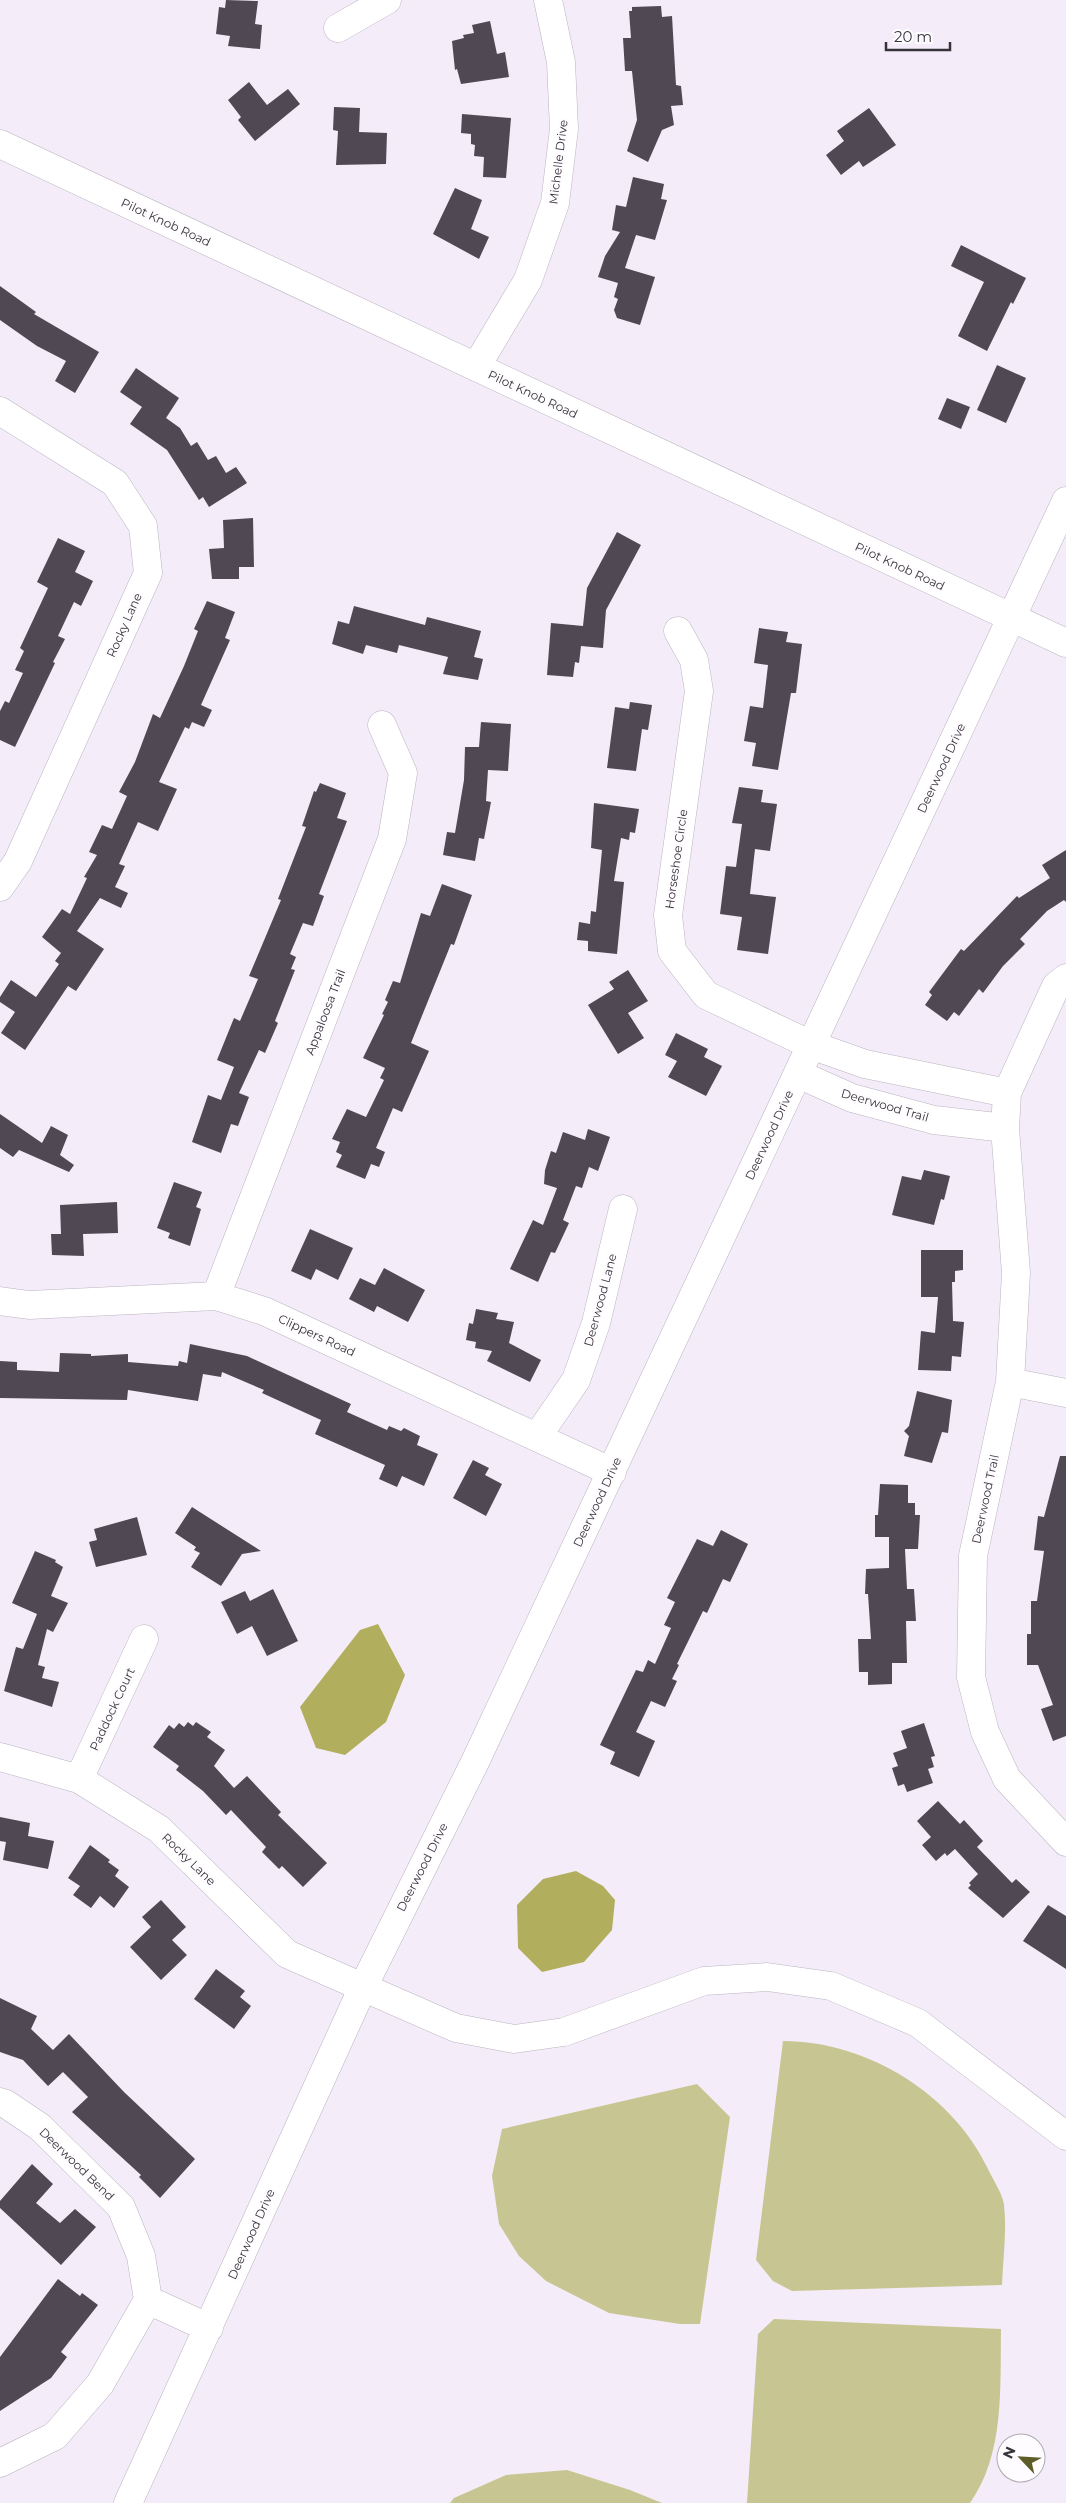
<svg xmlns="http://www.w3.org/2000/svg" width="1066" height="2503" viewBox="0 0 1066 2503" font-family="Montserrat,sans-serif">
	<rect width="100%" height="100%" fill="#f4ecf9"/>
	<path fill="#c7c692" d="M783,2041c85,0 172,54 207,132 5,10 13,22 14,32 3,26 -1,54 -2,80l-210,6 -19,-10 -17,-21z
		M697,2084l33,33 -30,207h-20l-71,-11 -63,-32 -27,-25 -20,-32 -7,-48 10,-47z
		M774,2319l227,10c-1,58 4,125 -31,174h-223l11,-169z
		M567,2470l63,20 32,13h-212l4,-5 52,-23z"/>
	<path fill="#b1af5d" d="M378,1624l27,51 -19,47 -41,33 -29,-7 -16,-41 60,-77z
		M576,1871l27,15 12,14 -3,30 -28,32 -42,10 -24,-24 -1,-43 26,-26z"/>
	<path fill="#504954" d="M226,0l32,1 -3,23 7,1 -2,24 -32,-3 2,-10 -14,-2 3,-27 6,1z
		M661,6l1,11 10,-1 4,69 5,1 2,19 -12,1 3,19 -12,5 -14,32 -21,-11 10,-31 -5,-49h-7l-2,-33h8l-2,-27h3v-4z
		M490,21l7,33 8,-2 4,25 -48,7 -4,-15 -2,1 -3,-29 12,-3 -1,-3 11,-2 -2,-8z
		M249,82l18,23 21,-16 12,15 -45,37 -17,-21 3,-3 -13,-17z
		M334,107l26,1 -1,24 28,1 -1,31 -50,1 2,-34 -5,-1z
		M869,108l27,37 -33,22 -4,-6 -18,14 -15,-20 18,-14 -7,-10z
		M462,114l49,4 -5,60 -23,-1 1,-20 -10,-1 1,-11 -4,-1v-10l-10,-1z
		M633,177l31,7 -3,15 6,1 -12,40 -19,-5 -11,33 30,9 -15,48 -23,-7 -3,-8 4,-11 -4,-2 4,-14 -20,-6 7,-21 15,-24 -8,-2 4,-25 10,2z
		M455,188l27,12 -11,29 18,8 -10,22 -46,-25z
		M961,245l65,33 -13,26 -2,-2 -24,49 -29,-15 26,-54 -33,-16z
		M0,286l36,26 -2,2 65,38 -24,41 -20,-12 11,-20 -29,-15 -37,-26z
		M997,365l29,13 -20,45 -29,-13z
		M136,368l43,30 -13,20 14,10 11,18 6,-4 11,18 8,-4 10,17 10,-6 11,16 -38,24 -6,-10 -4,3 -32,-50 -37,-26 12,-17 -22,-15z
		M947,398l23,9 -9,22 -23,-10z
		M253,518l1,49h-15v12h-27l-3,-30 15,-1 -1,-28z
		M617,532l24,13 -35,65 -3,38 -22,-2 -2,17 -4,-1 -2,15 -26,-2 4,-52 32,3 4,-38z
		M58,538l27,13 -10,21 18,9 -12,25 -7,-4 -16,34 7,3 -12,23 2,1 -40,84 -15,-7v-29l5,-10 4,2 14,-30 -8,-3 9,-19 -4,-3 28,-60 -11,-6z
		M207,601l28,11 -10,26 5,2 -29,65 11,5 -8,17 -12,-5 -3,7 -4,-2 -26,55 18,7 -19,42 -20,-9 -19,42 6,2 -10,21 13,6 -7,15 -21,-10 -23,33 27,18 -28,42 -8,-5 -43,64 -24,-17 14,-21 -15,-10v-5l11,-17 25,17 23,-33 -4,-3 6,-8 -19,-16 20,-28 8,5 17,-36 -3,-1 13,-22 -8,-3 13,-27 10,4 15,-33 -8,-4 16,-30 18,-48 7,4 24,-52 14,-35 -4,-2z
		M354,606l71,19 2,-8 54,14 -7,26 9,2 -5,21 -35,-6 5,-17 -49,-12 -2,8 -31,-8 -3,9 -31,-10 6,-23 11,3z
		M759,628l29,4 -2,10 16,2 -6,49h-5l-13,77 -26,-4 4,-23 -12,-2 6,-35 13,2 5,-43 -14,-2z
		M630,702l22,3 -4,25 -6,-1 -6,42 -29,-3 8,-61 14,2z
		M481,722l30,2 -3,47 -20,-1 -2,31 5,1 -7,37 -5,-1 -4,23 -32,-6 4,-23 8,1 9,-53 1,-33h14z
		M320,783l26,10 -9,25 10,3 -28,73 5,2 -11,30 -10,-3 -13,31 6,3 -5,12 4,1 -20,51 3,2 -13,30 -6,-3 -20,43 10,4 -11,29 -7,-2 -10,29 -29,-11 16,-47 13,5 13,-33 -17,-7 17,-42 6,3 18,-42 -9,-3 32,-76 -3,-1 28,-72 -4,-1 12,-35 2,1z
		M739,787l24,3 -2,12 16,2 -7,47 -15,-2 -5,45 26,3 -8,57 -31,-4 5,-33 -22,-3 6,-48 10,1 6,-43 -10,-1z
		M594,803l45,6 -4,24 -5,-1 -1,8 -8,-2 -7,43 10,1 -7,72 -29,-3v-10l-11,-1 2,-18 11,2 1,-13 5,1 6,-62 -11,-2z
		M1066,850v52l-2,-2 -17,11 -27,28 5,5 -22,22 -20,27 -4,-4 -20,27 -5,-4 -7,9 -22,-16 7,-10 -3,-3 32,-43 3,2 53,-55 2,2 31,-20 -8,-13z
		M442,884l30,11 -18,50 -3,-1 -40,99 18,8 -27,61 -9,-4 -17,40 9,4 -6,15 -8,-3 -6,15 -29,-12 6,-12 -6,-3 4,-10 -8,-3 15,-30 19,8 18,-37 -4,-2 5,-10 -22,-10 21,-43 -2,-1 6,-12 -3,-2 8,-19 7,2 21,-70 9,3z
		M628,970l20,31 -20,12 16,25 -26,16 -30,-49 26,-16 -5,-7z
		M676,1033l32,16 -4,8 18,9 -16,30 -38,-19 9,-16 -12,-6z
		M0,1114l42,29 9,-17 17,9 -8,20 14,10 -5,7 -50,-22 -6,7 -13,-9z
		M588,1129l22,8 -12,34 -9,-4 -7,21 -6,-2 -13,34 6,3 -14,30 -4,-1 -13,30 -28,-13 23,-49 10,5 14,-37 -13,-4 1,-14 6,-19 5,2 7,-21 22,8z
		M924,1170l26,6 -6,24 -3,-1 -7,26 -42,-10 10,-39 19,4z
		M174,1182l28,10 -6,15 5,2 -11,37 -22,-8 2,-5 -13,-5z
		M117,1202l1,31 -35,1 1,22 -32,-1 -1,-21h10l-1,-29z
		M310,1229l43,19 -15,32 -22,-11 -5,11 -20,-9z
		M921,1250h42v20l-8,1v11h-3l1,39 11,1 -3,35 -9,-1 -1,15 -33,-1 3,-39 14,2 3,-36h-17z
		M384,1268l41,22 -17,32 -31,-16 -3,6 -25,-13 11,-21 15,7z
		M476,1309l22,4 -2,6 18,3 -5,21 32,17 -11,22 -43,-21 5,-10 -17,-3 1,-6 -10,-2 3,-17 4,1z
		M190,1344l57,12 104,48 -4,8 40,18 2,-4 12,5 3,-3 16,8 -3,9 21,9 -14,32 -22,-10 -5,11 -18,-8 6,-14 -70,-31 6,-14 -59,-27 2,-3 -42,-18 -1,5 -18,-3 -5,27 -70,-11 -1,10 -127,-2v-37l17,1v8l42,2 1,-19 31,1v2l37,-2v8l50,4 1,-5 8,2z
		M917,1391l35,9 -4,33 -6,-1 -10,31 -28,-7 5,-20 -5,-5 5,-5z
		M1060,1456h6v280l-13,5 -12,-32 12,-4 -15,-40h-11v-31h4v-33h6l7,-50 -10,-1 4,-34 6,1z
		M473,1460l16,8 -4,7 17,9 -16,32 -33,-18z
		M880,1484l28,1v18h7v12h5l-2,34h-13l2,40h7l2,32h-10l1,42h-15v21l-24,1v-13h-9l-1,-33h13l-3,-45h-3l1,-25 23,-1v-31h-14v-22h3z
		M192,1507l69,44 -19,3 -21,32 -30,-19 9,-14 -6,-3 2,-3 -21,-14z
		M137,1517l10,38 -51,12 -7,-25 8,-2 -3,-11z
		M721,1530l27,14 -18,38 -7,-3 -16,34 -4,-2 -26,53 2,1 -7,14 5,2 -12,26 -14,-6 -15,31 19,9 -16,36 -29,-13 5,-12 -15,-7 36,-75 7,2 5,-12 7,4 16,-36 -7,-3 11,-23 -8,-4 30,-59 16,7z
		M35,1551l21,9 -1,2 8,5 -12,29 17,7 -15,29 -6,-3 -9,36 7,2 -3,11 17,4 -7,25 -48,-16 12,-44 7,2 14,-35 -25,-11z
		M273,1589l25,52 -31,15 -15,-30 -15,8 -16,-32 24,-11 5,10z
		M188,1722l5,4 3,-4 15,10 -4,5 18,13 -11,16 20,22 13,-12 34,36 -3,3 49,48 -24,24 -21,-21 -3,3 -17,-17 4,-5 -35,-37 -5,5 -23,-24 -27,-21 3,-4 -26,-19 16,-22 5,4 5,-6 5,4z
		M924,1723l11,33 -4,1 3,10 -6,2 5,14 -26,9 -3,-8 -6,2 -6,-18 6,-2 -5,-13 14,-5 -6,-17z
		M938,1801l22,23 4,-4 19,21 -6,6 35,36 4,-4 14,13 -27,26 -35,-30 3,-3 -2,-2 9,-9 -23,-25 -8,7 -2,-3 -9,8 -14,-16 9,-8 -14,-16z
		M0,1817l30,6 -2,13 26,5 -6,28 -45,-9 3,-18 -6,-1z
		M90,1845l20,15 -2,2 11,8 -4,6 14,11 -15,21 -14,-12 -9,12 -18,-13 7,-9 -12,-8z
		M161,1900l25,27 -14,13 15,15 -26,25 -31,-33 21,-20 -9,-10z
		M1048,1905l18,11v53l-43,-28z
		M216,1969l29,22 -5,6 11,9 -17,23 -40,-30z
		M0,1998l37,18 -6,13 22,21 16,-16 55,58 71,67 -35,39 -21,-21 2,-2 -69,-63 16,-15 -25,-25 -15,14 -25,-26 -23,-8z
		M32,2164l21,20 -17,19 24,20 15,-14 21,18 -35,38 -61,-57v-7z
		M58,2279l22,17 2,-3 16,12 -37,47 6,5 -16,21 -51,33v-54z"/>
	<g fill="none" stroke-linecap="round" stroke-linejoin="round">
		<g stroke="#bbb4c0" stroke-width="29">
			<path id="minor" d="M338,28l49,-28
				M476,367l52,-87 27,-77 9,-74 -3,-67 -13,-62
				M0,411l115,72 28,43 5,47 -130,288 -18,26
				M678,631l16,29 5,31 -31,224 4,36 34,44 105,50 54,19 142,29
				M1066,978l-10,8 -49,107 -2,35 11,145 -6,109 -37,174 -2,121 14,55 22,47 59,63
				M798,1074l54,24 82,22 71,8
				M216,1296l176,-457 11,-66 -21,-48
				M0,1301l29,4 187,-9 48,15 348,161
				M1010,1382l56,11
				M537,1437l39,-57 20,-57 27,-114
				M0,1757l79,22 80,50 128,125 169,74 58,11 50,-7 140,-51 63,-4 64,9 87,37 148,113
				M79,1779l65,-140
				M0,2102l6,2 34,23 81,80 20,49 7,44 -48,84 -45,52 -55,27
				M148,2300l61,28
				M128,2503l235,-516 112,-225 591,-1261"/>
		</g>
		<g stroke="#bbb4c0" stroke-width="29">
			<path id="major" d="M0,144l1066,499"/>
		</g>
		<use href="#minor" stroke="#fff" stroke-width="28"/>
		<use href="#major" stroke="#fff" stroke-width="28"/>
	</g>
	<g text-anchor="middle" dominant-baseline="central" stroke-width="5" stroke-linejoin="round" paint-order="stroke">
		<g font-size="12" fill="#373439" stroke="#fefcff">
			<text transform="translate(558 162) rotate(-83)">Michelle Drive</text>
			<text transform="translate(166 222) rotate(25)">Pilot Knob Road</text>
			<text transform="translate(533 394) rotate(25)">Pilot Knob Road</text>
			<text transform="translate(900 566) rotate(25)">Pilot Knob Road</text>
			<text transform="translate(124 625) rotate(-66)">Rocky Lane</text>
			<text transform="translate(941 768) rotate(-65)">Deerwood Drive</text>
			<text transform="translate(676 859) rotate(-82)">Horseshoe Circle</text>
			<text transform="translate(325 1012) rotate(-69)">Appaloosa Trail</text>
			<text transform="translate(885 1105) rotate(16)">Deerwood Trail</text>
			<text transform="translate(769 1135) rotate(-65)">Deerwood Drive</text>
			<text transform="translate(600 1300) rotate(-75)">Deerwood Lane</text>
			<text transform="translate(317 1335) rotate(25)">Clippers Road</text>
			<text transform="translate(985 1499) rotate(-78)">Deerwood Trail</text>
			<text transform="translate(597 1502) rotate(-65)">Deerwood Drive</text>
			<text transform="translate(112 1709) rotate(-65)">Paddock Court</text>
			<text transform="translate(189 1859) rotate(44)">Rocky Lane</text>
			<text transform="translate(422 1867) rotate(-63)">Deerwood Drive</text>
			<text transform="translate(77 2164) rotate(44)">Deerwood Bend</text>
			<text transform="translate(251 2234) rotate(-66)">Deerwood Drive</text>
		</g>
	</g>
	<g transform="translate(1021 2458) rotate(295)"><circle r="24" fill="#fefcff" stroke="#aeacb0"/>
	<path d="M0-4L9 19L0 12L-9 19Z" fill="#5e5d29"/>
	<text y="-8" font-size="14" font-weight="bold" text-anchor="middle" fill="#373439">N</text>
	</g>
	<path d="M886 42v8h64v-8" fill="none" stroke="#373439" stroke-width="2.5"/>
	<text x="894" y="42" font-size="15" fill="#373439" stroke="#fefcff" stroke-width="4" paint-order="stroke">20 m</text>
</svg>
